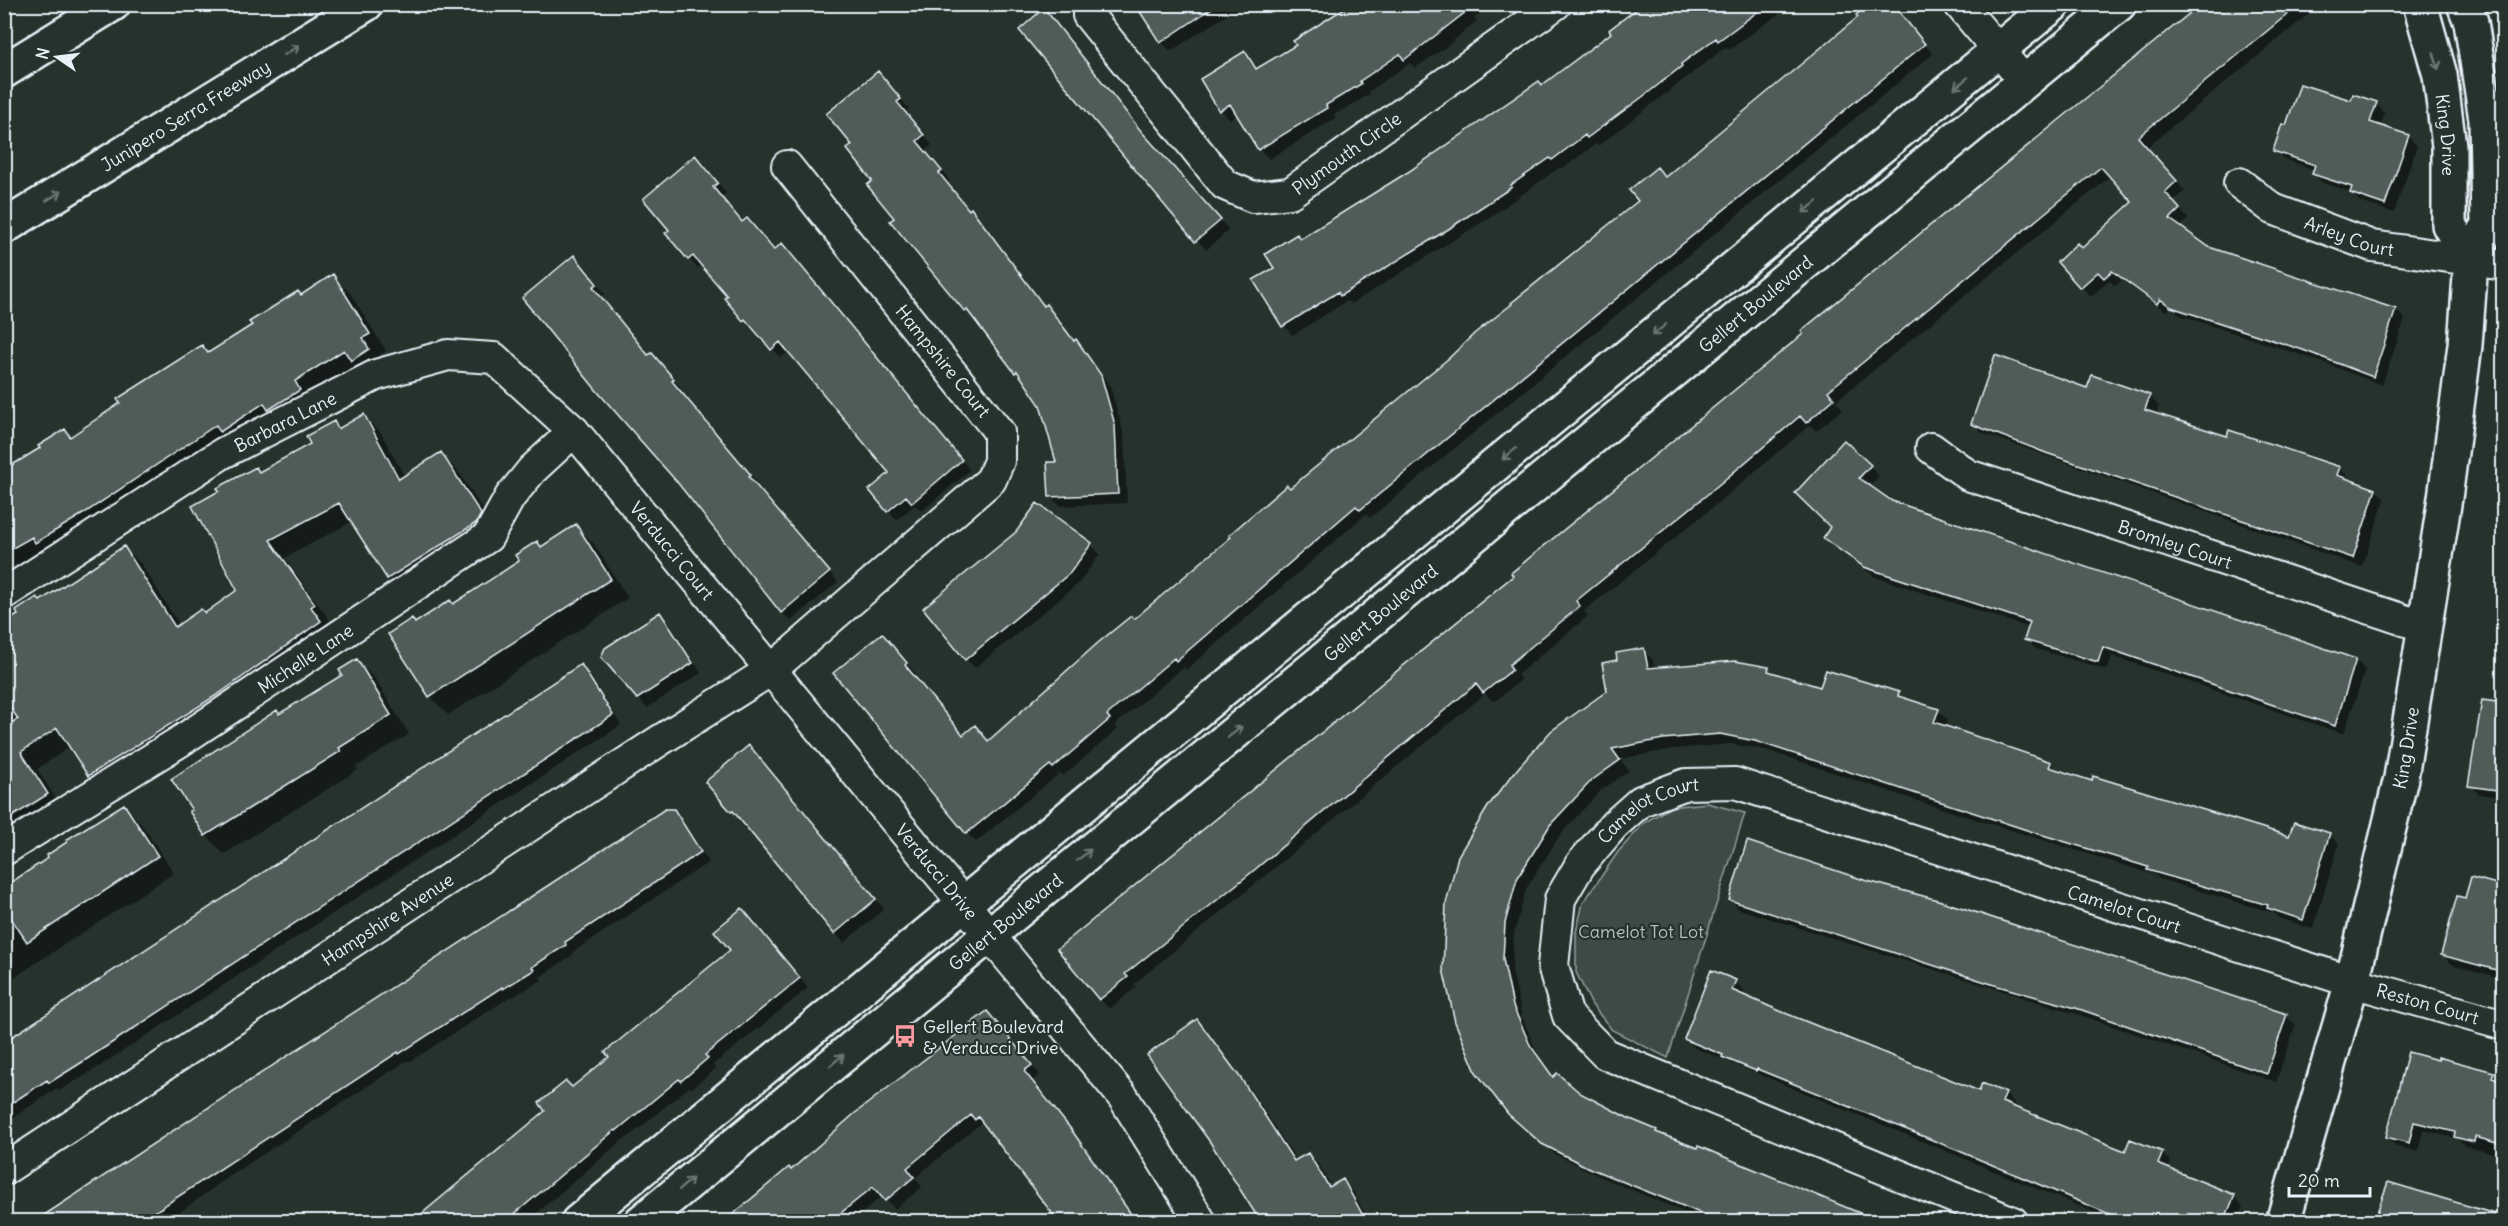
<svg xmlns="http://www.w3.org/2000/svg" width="2508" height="1226" viewBox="0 0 2508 1226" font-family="Delius,sans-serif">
	<rect width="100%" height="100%" fill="#26332d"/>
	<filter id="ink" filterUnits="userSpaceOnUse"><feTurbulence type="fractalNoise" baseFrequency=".0167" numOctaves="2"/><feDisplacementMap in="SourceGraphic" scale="12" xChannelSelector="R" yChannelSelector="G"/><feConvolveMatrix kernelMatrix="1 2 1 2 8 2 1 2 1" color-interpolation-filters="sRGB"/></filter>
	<g filter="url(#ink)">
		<path fill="#3e4b47" stroke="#939ea0" stroke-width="1.5" d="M1707,803l38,10 -77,245 -56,-28 -20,-25 -16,-33v-40l7,-29 35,-51 27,-30 26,-15z"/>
		<path fill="#0007" d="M1137,4h114l-7,5 -3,-3 -70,45 -10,-9z
			M1360,4h132l-18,14 3,3 -35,29 -27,18 -5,-5 -42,29 2,2 -36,21 2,3 -67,41 -10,-10 -21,-34 -8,4 -9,-9 24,-57 14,17z
			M1646,4h147l-64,46 -3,-3 -128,99 -2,-2 -34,25 -2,-2 -68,49 -141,88 -4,-3 -54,34 -9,-9 -8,-58 21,-33 4,5 241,-154 71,-53z
			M1893,4l40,50 -563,464 -4,-4 -180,156 -2,-3 -69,58 3,4 -55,47 -3,-3 -84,69 -9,-9 -76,-189 24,29 -2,2 51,61 25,6 651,-541 17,-32 9,9z
			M2203,4h118l-175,144 39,43 -12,11 15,17 -9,9 29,21 188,61 9,9 -23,66 -69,-26 -131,-43 -12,-9 -3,5 -45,-32 -7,6 -6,-6 -18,17 -32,-35 23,-12 52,-47 -23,-27 -275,225 7,8 -27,22 -6,-6 -97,82 -129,104 4,5 -71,59 4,5 -27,22 -9,-8 -351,290 2,3 -26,22 -10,-10 -41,-50 456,-373z
			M1044,10l106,132 79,88 -23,20 -185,-220z
			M887,82l22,27 -3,3 26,33 -6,5 24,31 -3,2 23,28 10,8 65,87 40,44 25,36 14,49 3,68 -67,3 -10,-10 8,-33 -17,-59 -145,-186 -42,-72z
			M2352,102l24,2 9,9 -5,14 28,9 9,10 -23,67 -34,-11 -9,-10 -28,-9 -9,-9 1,-4 -31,-11 -9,-9 12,-23z
			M704,166l22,27 -5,4 22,27 32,27 7,-6 9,9 179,216 -48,41 -7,-6 -18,15 -9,-9 4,-38 -103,-122 -8,7 -27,-30 -1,1 -9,-9 -15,-24 -27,-32 -4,4 -9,-9z
			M574,257l31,37 -4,3 48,59 12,8 21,25 -2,2 79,94 -2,2 81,95 -47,39 -9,-9z
			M333,276l17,17 36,58 -7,5 7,10 -382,215v-110l38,-22 22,-19 7,7z
			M2088,390l61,6 10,10 -3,9 72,23 111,30 10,9 -1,3 28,10 9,9 -23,68 -380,-134 -9,-10z
			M364,416l17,17 24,44 36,-23 17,17 39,61 -92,63 -16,-16 -36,-58 -68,37 46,64 -4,3 10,13 -230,154 -17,-17 -19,-29 -34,23 27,42 -60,39v-225l120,-78 17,17 39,62 25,-11 34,-25 -18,-98 35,-23 4,4 52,-28 22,-22 6,6z
			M1870,466l9,10 -10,11 22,16 465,157 9,10 -21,64 -232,-78 -5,14 -71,-21 -10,-10 4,-11 -155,-51 -50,-40 7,-10 -35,-34z
			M575,526l19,18 34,54 -180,117 -18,-19 -14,-72 37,-19 68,-44 16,-18 5,5z
			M1091,545l9,9 -21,29 -104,85 -9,-9z
			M660,614l9,9 32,50 -54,35 -9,-10z
			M1643,650l10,10 2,9h113l5,5 48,15 6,-17 72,22 6,6 33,10 10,10 -3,8 105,35 9,9 231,66 39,-4 10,10 -26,85 -35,-11 -4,-5 -115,-34 -4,-4 -228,-71 -161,-54 -35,-6 -57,5 -54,10 9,12 -29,20 -40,44 -34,54 -12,45 -2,36 10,47 17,40 16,21 24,17 77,36 4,4 118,44 102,43h-172l-107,-45 -48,-24 -33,-28 -75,-156 164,-277 10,-31z
			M357,661l18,18 34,55 -53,33 2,3 -134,84 -18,-19 74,-119 64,-40z
			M581,666l9,9 31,50 -527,345 -35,21 -2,-3 -53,36v-80z
			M2504,705v93l-25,-4 -9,-9z
			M749,747l135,162 -40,34 -112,-132z
			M123,805l17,17 34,51 -170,111v-95z
			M673,811l10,10 26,41 -136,90 1,2 -34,23 2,3 -29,17 -1,-1 -103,66 -1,-2 -174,113 -68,49h-127l502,-328z
			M1863,881l423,135 10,9 -20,57 -187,-64 -350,-109 -9,-10z
			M2504,888v91l-51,-14 -11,-11 24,-55z
			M751,919l57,69 -95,77 3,3 -25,21 -2,-2 -63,52 -1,-1 -99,84h-112l197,-165 121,-107z
			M1712,972l23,10 10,9 -3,5 238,97 25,1 9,9 -2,5 114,45h36l9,9 -3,8 66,27 9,9 -6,16h-119l-423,-174 -10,-9z
			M987,1013l53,62 -8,6 47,59 56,82h-75l-37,-51 -36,-45 -1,2 -5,-5 -66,55 7,9 -27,22 -13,-13 -30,26h-125l62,-53 2,3z
			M1197,1021l10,11 45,60 45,69 11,-6 11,10 13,22 10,-6 11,10 16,31h-107l-50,-81z
			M2439,1062l54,11 11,10v74l-39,-11 -7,-7 -35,-9 -5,22 -22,-6 -9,-9z
			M2389,1184l89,33 -2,5h-99z"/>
		<path fill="#505c59" stroke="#e8f1f8" stroke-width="1.5" d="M1135,4h83l-58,39z
			M1351,4h125l-72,56 -4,-6 -40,27 1,3 -35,21 1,3 -69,42 -28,-46 -11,7 -19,-32 45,-28 11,18 40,-24 -3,-4z
			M1643,4h125l-50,37 -2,-3 -35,26 1,2 -33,26 -62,46 -2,-3 -33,25 -2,-2 -39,27 1,2 -65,43 -107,66 -2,-4 -56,35 -29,-47 21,-12 -9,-14 32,-20 3,5 108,-67 131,-91 3,4 69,-52 -2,-3z
			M1869,4h24l32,40 -565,466 -4,-4 -180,155 -2,-3 -67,57 3,4 -57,49 -3,-3 -84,69 -133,-161 49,-40 25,30 -2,2 58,70 12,-10 13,16 111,-99 32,-26 3,3 97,-82 -2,-2 58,-50 3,3 159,-130 26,-25 37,-29 -1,-1 127,-102 -9,-11 28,-23 8,10 193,-160 -2,-2z
			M2201,4h99l-162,133 39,44 -12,11 15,17 -10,10 39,28 187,62 -23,68 -70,-27 -132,-43 -11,-8 -3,5 -45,-33 -8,7 -6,-6 -18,16 -23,-26 20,-19 5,5 50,-46 -31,-35 -273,224 6,8 -28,24 -6,-7 -97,82 -127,103 4,5 -71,59 3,5 -29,23 -7,-9 -224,188 -127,102 3,3 -29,23 -42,-51 456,-373 -2,-3 292,-239 -2,-3z
			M1044,8l97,123 80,89 -26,22 -176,-212z
			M878,71l23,28 -4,3 27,33 -7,6 25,30 -3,2 30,37 2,-2 73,98 2,-2 28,37 2,-2 25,36 14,50 3,69 -69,3 -2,-35h9l-16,-57 -23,-34 -2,2 -48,-63 -2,2 -75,-91 4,-3 -27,-33 5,-4 -25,-32 5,-4 -26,-31z
			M2300,84l51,16 2,-6 24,8 -7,20 39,13 -24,70 -35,-12 2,-6 -40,-13 3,-9 -42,-14 9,-27 4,1z
			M695,155l23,28 -5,4 29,35 5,-4 27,32 8,-7 180,217 -50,43 -6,-7 -19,16 -18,-22 20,-17 -109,-131 -9,8 -26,-31 -2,2 -19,-23 3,-2 -34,-40 -5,4 -23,-27 4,-3 -26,-31z
			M574,255l23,29 -4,3 55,68 4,-2 22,26 -2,2 79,94 -2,2 81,95 -49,41 -104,-131 -80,-91 -75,-93z
			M333,274l37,60 -7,4 6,11 -18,12 -7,-11 -49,31 5,9 -32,20 -4,-7 -44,29 -4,-7 -133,89 -48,29 -3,-6 -28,16v-83l36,-22 -2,-2 27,-17 5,8 50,-34 -3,-4 85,-54 6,8 44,-28 -3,-3 49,-31 3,4z
			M1995,355l92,33 5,-13 58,20 -5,15 82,26 2,-6 111,37 -3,8 39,14 -23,69 -307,-105 -75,-29z
			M364,414l35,65 42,-27 40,62 -5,9 -89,56 -48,-76 -69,37 45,64 -4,3 10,14 -101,72 -132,83 -31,-48 -36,24 27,42 -44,28v-96l1,1 13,-8 -14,-21v-75l14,-8 -2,-4 21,-14 3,4 84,-55 51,81 26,-18 4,4 32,-23 -45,-84 27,-15 -2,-3 39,-21 3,5 51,-28 -4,-8 28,-15 4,8z
			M1844,440l27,25 -12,13 33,23 464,158 -21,67 -232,-79 -5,15 -74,-22 6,-18 -166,-55 -41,-29 7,-11 -35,-34z
			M1037,503l55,40 -22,30 -105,87 -42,-52 93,-76z
			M576,524l35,55 -182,118 -41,-63 24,-16 3,5 35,-23 3,4 66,-43 -4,-6 22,-14 4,6z
			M660,612l33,51 -56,36 -36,-42 4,-9z
			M1644,648l4,20 87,-7 34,6 -1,4 52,16 6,-17 73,22 -1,4 41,13 -5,13 117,40 -2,5 43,14 1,-5 196,60 5,-14 36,11 -27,87 -36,-12 1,-3 -121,-35 1,-3 -115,-35 -278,-91 -35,-7 -57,5 -51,10 8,11 -29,21 -41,44 -33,54 -12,44 -2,36 10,47 17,39 23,32 4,-4 23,20 48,25 29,12 -1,2 41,16 1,-2 181,75h-159l-131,-53 -47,-24 -34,-30 -32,-42 -21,-50 -12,-53 3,-66 12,-47 31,-51 29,-37 33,-37 56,-40 -5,-28 15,-3 -1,-7z
			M357,659l34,56 -52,33 2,3 -136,85 -16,-25 3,-1 -21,-31 106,-69 2,4 63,-39 -3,-5z
			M581,664l32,51 -529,346 -35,22 -2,-3 -43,28v-66z
			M2482,700l22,3v88l-36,-5z
			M749,745l127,154 -42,35 -101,-123 -2,1 -26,-30z
			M124,804l34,52 -131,86 -23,-34v-21l44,-29 -1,-3 20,-13 -1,-2z
			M665,809h9l27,43 -136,90 1,3 -34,22 2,3 -31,19 -1,-2 -103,67 -1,-2 -257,169h-106z
			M1747,841l117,39 74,20 349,114 -20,60 -188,-65 -81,-23 -269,-86z
			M2471,877l33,9v86l-63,-17 16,-59 8,2z
			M742,908l58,70 -95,77 3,3 -27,23 -2,-2 -63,52 -1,-1 -109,91h-93l132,-110 -6,-8 27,-22 6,6 37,-30 -4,-5 125,-102 -16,-19z
			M1711,970l25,10 -4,10 48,21 199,80 3,-8 24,10 -4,9 123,49 5,-12 33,13 -5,12 77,31 -11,26h-98l-174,-73 -195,-79 -1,2 -34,-14 1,-2 -39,-16z
			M987,1011l45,54 -8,6 46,57 66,93h-78l-80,-104 -3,3 -4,-5 -64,53 7,9 -29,24 -12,-14 -42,34h-106l64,-54 2,3 63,-56z
			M1197,1019l45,61 52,81 14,-8 21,34 14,-8 23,42h-106l-50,-79 -63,-87z
			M2408,1052l30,8v-3l56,15 -2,5 12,4v64l-29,-8 -1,5 -20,-5 1,-5 -41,-10 -5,21 -23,-6z
			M2388,1182l114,34 -1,5h-127z"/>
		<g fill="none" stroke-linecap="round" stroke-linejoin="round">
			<g stroke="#e8f1f8" stroke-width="34">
				<g id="minor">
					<path id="s1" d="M1088,4v11l137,170 28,12 37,-4 266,-189"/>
					<path d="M1959,4l66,78"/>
					<path id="s2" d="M2239,183l34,26 99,37 132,19"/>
					<path id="s3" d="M1931,448l37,27 457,152"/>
					<path id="s4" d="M4,594l219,-141 153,-78 72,-20 46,3 80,73 549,666 78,125"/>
					<path id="s5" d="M4,850l175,-108 309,-205 22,-40 22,-27 42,-39"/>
					<path id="s6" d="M4,1170l655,-429 112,-71 220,-190 8,-19v-29l-212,-266"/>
					<path id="s7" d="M2013,1222l-408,-168 -37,-38 -15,-50 7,-67 20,-34 34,-40 27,-24 45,-17 49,-1 617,199 152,43"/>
				</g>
			</g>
			<g stroke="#e8f1f8" stroke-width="38">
				<g id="tertiary">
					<path id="s8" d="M2420,4l20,71 9,71v79l22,37"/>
					<path id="s9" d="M2283,1222l69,-240 49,-204 44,-280 20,-153 6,-83 17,-37 -2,-106 -15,-97 -7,-18"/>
				</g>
			</g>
			<g stroke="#e8f1f8" stroke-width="38">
				<g id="secondary">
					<path d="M578,1222l1476,-1218"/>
					<path id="s10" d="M641,1222l1478,-1218"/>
				</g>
			</g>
			<g stroke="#e8f1f8" stroke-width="38">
				<g id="motorway">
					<path d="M4,71l109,-67"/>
					<path id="s11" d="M4,227l362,-223"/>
				</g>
			</g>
			<use href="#minor" stroke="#26332d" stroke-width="30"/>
			<use href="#tertiary" stroke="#26332d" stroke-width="33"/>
			<use href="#secondary" stroke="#26332d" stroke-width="33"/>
			<use href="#motorway" stroke="#26332d" stroke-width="33"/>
		</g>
		<defs><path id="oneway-shaft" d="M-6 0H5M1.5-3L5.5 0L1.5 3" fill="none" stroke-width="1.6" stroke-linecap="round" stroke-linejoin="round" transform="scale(1.5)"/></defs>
		<g stroke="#6a7674">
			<use href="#oneway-shaft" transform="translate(292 50) rotate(-32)"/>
			<use href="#oneway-shaft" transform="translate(2436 61) rotate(74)"/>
			<use href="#oneway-shaft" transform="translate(1961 83) rotate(141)"/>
			<use href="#oneway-shaft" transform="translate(54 196) rotate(-32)"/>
			<use href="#oneway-shaft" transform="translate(1810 207) rotate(141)"/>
			<use href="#oneway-shaft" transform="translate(1659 330) rotate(141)"/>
			<use href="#oneway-shaft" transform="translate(1509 454) rotate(141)"/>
			<use href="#oneway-shaft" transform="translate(1235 732) rotate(-39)"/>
			<use href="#oneway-shaft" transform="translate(1084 855) rotate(-39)"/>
			<use href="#oneway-shaft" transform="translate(837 1060) rotate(-40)"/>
			<use href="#oneway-shaft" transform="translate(686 1184) rotate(-40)"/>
		</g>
	</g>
	<defs>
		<g id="bus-bare" transform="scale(1.8)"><path d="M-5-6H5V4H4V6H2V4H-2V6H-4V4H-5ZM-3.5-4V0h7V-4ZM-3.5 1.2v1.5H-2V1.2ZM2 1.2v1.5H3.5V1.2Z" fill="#ff9aa2" stroke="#26332d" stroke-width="2.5" paint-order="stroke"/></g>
	</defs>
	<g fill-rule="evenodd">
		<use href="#bus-bare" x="905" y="1036"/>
	</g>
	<g text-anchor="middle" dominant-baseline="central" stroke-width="4.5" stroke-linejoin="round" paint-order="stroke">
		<g font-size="18" fill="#e8f1f8" stroke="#26332d">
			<text stroke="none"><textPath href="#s11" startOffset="213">Junipero Serra Freeway</textPath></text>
			<text stroke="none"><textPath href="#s8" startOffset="134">King Drive</textPath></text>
			<text stroke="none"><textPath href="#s1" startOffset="366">Plymouth Circle</textPath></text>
			<text stroke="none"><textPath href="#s2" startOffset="124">Arley Court</textPath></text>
			<text stroke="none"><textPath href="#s10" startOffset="1444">Gellert Boulevard</textPath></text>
			<text transform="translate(943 361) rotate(51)">Hampshire Court</text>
			<text stroke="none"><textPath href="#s4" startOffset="330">Barbara Lane</textPath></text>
			<text stroke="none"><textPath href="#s3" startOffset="264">Bromley Court</textPath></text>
			<text stroke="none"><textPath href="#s4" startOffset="816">Verducci Court</textPath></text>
			<text stroke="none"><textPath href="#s10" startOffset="958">Gellert Boulevard</textPath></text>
			<text stroke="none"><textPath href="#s5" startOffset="357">Michelle Lane</textPath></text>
			<text stroke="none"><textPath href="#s9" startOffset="490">King Drive</textPath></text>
			<text stroke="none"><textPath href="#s7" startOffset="744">Camelot Court</textPath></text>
			<text stroke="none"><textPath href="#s4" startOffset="1232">Verducci Drive</textPath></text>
			<text stroke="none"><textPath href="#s7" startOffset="1248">Camelot Court</textPath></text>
			<text stroke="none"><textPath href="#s6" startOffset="458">Hampshire Avenue</textPath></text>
			<text stroke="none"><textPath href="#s10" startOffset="472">Gellert Boulevard</textPath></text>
			<text stroke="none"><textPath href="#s7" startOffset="1566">Reston Court</textPath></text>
		</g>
		<g font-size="18" fill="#b5bfc3" stroke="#26332d">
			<text x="1641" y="931">Camelot Tot Lot</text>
		</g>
		<g font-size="18" fill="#e8f1f8" stroke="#26332d" text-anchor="start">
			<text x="923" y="1026">Gellert Boulevard<tspan x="923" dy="21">&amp; Verducci Drive</tspan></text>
		</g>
	</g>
	<rect width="2508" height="1226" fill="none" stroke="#26332d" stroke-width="24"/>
	<rect x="12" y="12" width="2484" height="1202" fill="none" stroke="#e8f1f8" stroke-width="2" filter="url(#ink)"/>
	<g transform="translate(57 57) rotate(284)" stroke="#26332d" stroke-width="4.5" paint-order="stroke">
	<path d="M0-4.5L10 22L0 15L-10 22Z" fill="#e8f1f8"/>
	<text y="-9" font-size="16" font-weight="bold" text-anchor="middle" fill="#e8f1f8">N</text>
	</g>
	<path d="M2289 1187v9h81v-9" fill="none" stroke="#e8f1f8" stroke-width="3"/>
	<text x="2298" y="1187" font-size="18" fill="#e8f1f8" stroke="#26332d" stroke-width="4.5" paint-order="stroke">20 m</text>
</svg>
